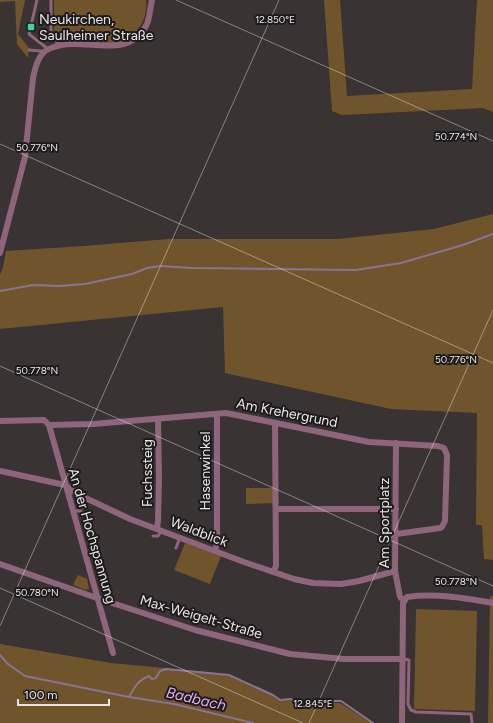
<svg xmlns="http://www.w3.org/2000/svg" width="493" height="723" viewBox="0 0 493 723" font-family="Figtree,sans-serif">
	<rect width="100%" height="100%" fill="#393333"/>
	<path fill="#70552c" d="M0,0h25l-7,34 11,14 -1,10 -11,-14 -2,-43 -15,1z
		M54,0h92c3,19 -11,41 -32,43 -10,0 -21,-2 -31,-3 -13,-1 -20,3 -29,-7z
		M324,0h16l7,96 125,-7 5,-89h16v112l-10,-4 -141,7 -10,-4z
		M493,214v346l-9,-1 -2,-34h-6l1,-112 -86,-4 -166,-36 -2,-66 -223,22v-54l3,-8 3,-16 78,-5 84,-7h170l96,-10z
		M246,488h30v15l-30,1z
		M185,543l36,13 -11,28 -36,-14z
		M78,575l9,4 2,10 -4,1 -12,-5z
		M490,596l3,1v126h-5z
		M416,609l61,2 -2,100 -61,-2z
		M0,644l111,19 116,11 56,26 57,3 32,20h-372z"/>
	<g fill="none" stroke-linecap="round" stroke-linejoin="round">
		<path stroke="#8a7392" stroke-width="2" d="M0,291l33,-6 26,1 26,-2 47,-10 15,-6 13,-2 33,2 163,2 45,-7 62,-18 30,-11
			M0,655l8,9 17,12 104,21 45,7 79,19
			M129,697c5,-9 9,-17 20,-21l3,3 4,-1 4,-7 6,-2 63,6 44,20 7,5 11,-1 5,3h30l4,2 2,-3h9l32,22"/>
		<path stroke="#8f657c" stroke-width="3" d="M37,0l-8,34 19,15
			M51,0v30l2,8 7,7
			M29,50l12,1 3,1
			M73,511h8
			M153,536h5l4,-6
			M176,548l4,-11
			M403,659l6,1 -1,44 3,6 5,2 55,2 1,9"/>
		<path stroke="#8f657c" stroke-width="6" d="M0,253l25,-96 8,-79c2,-9 4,-19 11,-26 2,-2 7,-4 10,-5 30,-11 75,15 93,-23 3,-8 3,-16 5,-24
			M0,421l44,-1 5,5 64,228
			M49,425l44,-1 133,-11 143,29 69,4 6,2 3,7 -2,66 -3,6 -2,1 -44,6
			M396,443l-1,128 5,26 4,4
			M0,471l65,14 12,9 53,25 114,43 50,17 19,4 28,1 18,-3 36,-10
			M277,509h119
			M157,528l1,-7 1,-43 -1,-59
			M215,551l2,-8v-129
			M0,564l97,34 98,32 95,24 54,5h58
			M273,572l3,-6 -1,-142
			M402,723l1,-120 4,-6c29,-4 57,1 86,6"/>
	</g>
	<path fill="none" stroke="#e9e5e5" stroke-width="1" stroke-opacity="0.45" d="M176,0l317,141M0,144l493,219M0,366l493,220M0,588l303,135M0,626l279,-626M309,723l184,-413"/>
	<rect fill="#3ed4a3" stroke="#1e1b1c" stroke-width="1.5" x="27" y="23" width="8" height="8" rx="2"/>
	<g text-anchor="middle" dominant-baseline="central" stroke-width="4" stroke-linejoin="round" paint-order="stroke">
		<g font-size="14" fill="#e9e5e5" stroke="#1e1b1c" text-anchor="start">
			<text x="39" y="19">Neukirchen,<tspan x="39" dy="16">Saulheimer Straße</tspan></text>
		</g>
		<g font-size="14" fill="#e9e5e5" stroke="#1e1b1c">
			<text transform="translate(287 413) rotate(11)">Am Krehergrund</text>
			<text transform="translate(205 471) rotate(-90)">Hasenwinkel</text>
			<text transform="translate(147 473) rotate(-90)">Fuchssteig</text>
			<text transform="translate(384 523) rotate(-90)">Am Sportplatz</text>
			<text transform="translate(199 532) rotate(21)">Waldblick</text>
			<text transform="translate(92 536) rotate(74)">An der Hochspannung</text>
			<text transform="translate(201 617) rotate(16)">Max-Weigelt-Straße</text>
		</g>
		<g font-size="15" font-style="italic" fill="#dcacf2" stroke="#1e1b1c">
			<text transform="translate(196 699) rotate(13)">Badbach</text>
		</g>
	</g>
	<g font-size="10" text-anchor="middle" fill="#e9e5e5" stroke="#1e1b1c" stroke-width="4" stroke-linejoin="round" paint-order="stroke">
		<text x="275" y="23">12.850°E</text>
		<text x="456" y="140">50.774°N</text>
		<text x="37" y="151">50.776°N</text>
		<text x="456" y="363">50.776°N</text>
		<text x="37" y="374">50.778°N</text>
		<text x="456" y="585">50.778°N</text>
		<text x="37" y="596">50.780°N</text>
		<text x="313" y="707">12.845°E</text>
	</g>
	<path d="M18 699v6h91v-6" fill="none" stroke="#e9e5e5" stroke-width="2"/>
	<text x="24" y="699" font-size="12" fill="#e9e5e5" stroke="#1e1b1c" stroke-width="3" paint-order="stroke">100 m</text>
</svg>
